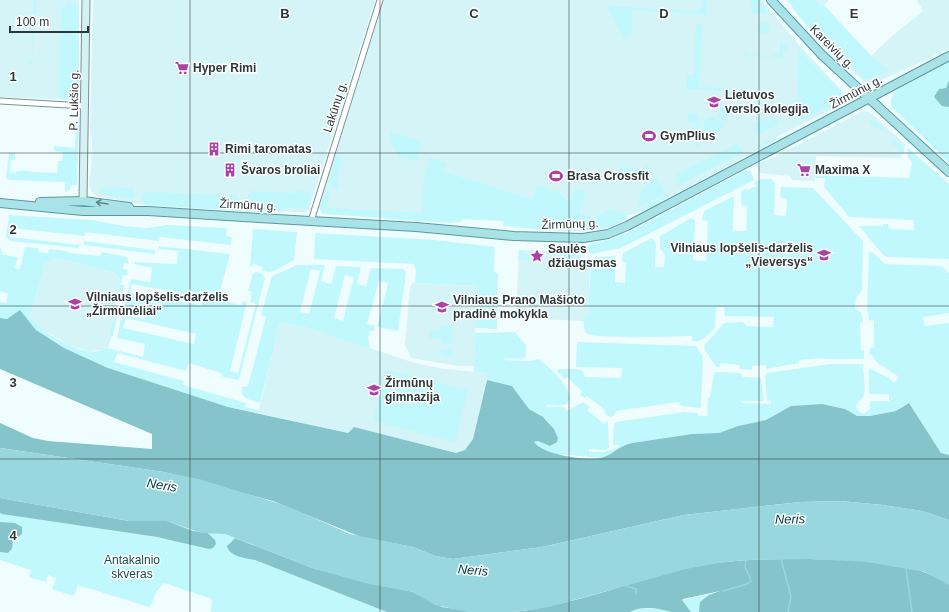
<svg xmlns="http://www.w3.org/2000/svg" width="949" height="612" viewBox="0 0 949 612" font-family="Arial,sans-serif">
	<rect width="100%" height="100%" fill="#effdfe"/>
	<path fill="#d4f4f7" d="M0,0h79v94l-4,6 -75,-3z
		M93,0h282l-66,209 -3,3h-50l-110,-7 -49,-9 -5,-3 -3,-10 2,-11 1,-32 -2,-11z
		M384,0h378l36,44 46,49 2,5 -5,7 -63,31 -3,5 -132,70 -16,5v-2l-10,-2 -11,-1 -11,6 -15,-4 6,-21 -15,3 1,2 -4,4 -8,-8 -28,6 -88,-28 -23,50 -99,-7 -3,-7z
		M787,0h42l-5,5 47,51 20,-19 32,-26 -6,-11h32v49l-63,29 -17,6 -3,-1 -36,-32 -25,-27z
		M863,111l7,1 36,33 -6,13 -84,-2 -1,25 -23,-1 -2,-4 -30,-3 -4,-9 17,-6z
		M519,250l62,2v8l9,3 -2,52h-4v6l-68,-3z
		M56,258l59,15 6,8 -14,67 -3,2 -16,1 -18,-5 -33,-20 -7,-7 15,-55z
		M413,283l64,3 -3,80h-16l-47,-8 -6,-13 5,-58z
		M280,322l32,7 103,34 29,6 44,4 -15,66 -8,11 -9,3 -102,-26 -6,6 -90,-20z"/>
	<path fill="#c1f8fd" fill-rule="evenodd" d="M34,0h2l-4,66 -4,-4 4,-1z
		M704,0h3v15l-75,-5v25l-7,5 -17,-32 1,-2 86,5 8,-4z
		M751,0h7l8,10v3l-14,1z
		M787,0h28l6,7 3,-2 47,51 18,14 -19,10 -6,-2 -62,-59z
		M68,2l5,1 5,4 1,87 -4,6h-11l-6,-5 3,-85z
		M758.5 28a5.5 5.5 0 1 1 11 0a5.5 5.5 0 1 1-11 0Z
		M696,24h7l-4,63 35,1 -1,3 -46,-2v-14h7z
		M780,40l8,8v2h-5v7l-36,-1 -3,-1v-4l5,4 23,1 4,-3h4z
		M799,50l43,43 1,3 -2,4 -40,21 -7,-3 -5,1 -1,-8h9z
		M949,61v19l-3,8 -7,1 3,17 7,1v56l-57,-56 -2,-6 6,-11z
		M722,104l5,1 -1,17 -8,-6z
		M688,112l8,2 4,6 -1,26h-4l1,-24h-8z
		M709,117h4l11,6v4l-12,7 -5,-1 -3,-3v-9z
		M79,119l-2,66h-5l-2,5 -5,2v-10l-55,-2 -4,-2 3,-25h6v7h-4l-1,13h5l1,-1 7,-2 9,2 25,1 1,-12h4l1,-9 -9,-1v-5l21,2 1,-27z
		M760,119l19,1v4l-21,11 -3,-3v-10h5z
		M873,119l16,14 -16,-7 -5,-4z
		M391,132l32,10 -6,20 -18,-6 -10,-17z
		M778,136l-3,5 -18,8v-2z
		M890,139l4,3 1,-2c5,4 10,8 9,14l-15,-13z
		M738,143l4,9 -64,34 -3,-8 3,-4z
		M907,147l42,37v75l-61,-2 -4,-1 -25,-30h24v-2h5l1,5 25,1v-10l-65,-3 -25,-30 1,-9h-10v-3l94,3 3,-16 -4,-4z
		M336,156l4,1 2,3 -5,23 3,6 -6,-1 -6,-4z
		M429,158l17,5 -2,8 88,28 5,-14 23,8 8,8 4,-4 -1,-2 7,-6 8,3 -6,21 15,4 11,-6 1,-2 19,4 1,4c-16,23 -98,11 -124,9v-5l-41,-2 -1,3 -13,1 -126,-10 -2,-5 6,-19 3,3 -1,16 94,5 2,-36z
		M646,165l4,2 3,5 -17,10 -17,-1 -4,2 6,-16 23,2z
		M746,170l5,1 3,9 -133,68 -29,6 -6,-3v-3l4,-4 19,-4 20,-8z
		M656,178l11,15 -30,15 5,-20z
		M761,179h10l4,4 -1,32 12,1 1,-16 -7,-3 1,-10 32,1 50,53 -1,49 -6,8 -1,11 6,3 2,10 -3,1 1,27 3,1v8h-41v-1l-24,2v3l-33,6v-4l-14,1v4l-12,-1 -1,-4 -18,-2 -2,4h-3l-11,-17 -1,-4 20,-23 19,-1 3,4 27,1 1,-10 -49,-1 -1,-9h-8l-1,21c-8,7 -12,15 -23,13v-5c-14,0 -99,4 -106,-3 -3,-4 -2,-13 -2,-18h4l3,-54h-2l4,-3 22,-2v26l10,1 1,-20 -4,-1 1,-9 29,-15 4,5 -1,24h9l1,-13 -5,-6v-12l31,-18 4,2 -2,40 13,1 2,-40 -6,-1 2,-9 30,-15 -1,35h13l1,-25h-4l-2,-3v-11l5,-4 1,2 9,-4 -2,-3z
		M101,187l31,1 3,3 -1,8 -34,-5z
		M298,190l13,3 -4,15h-25l-1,3 -25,1 -3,-5h-4l-1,-12 3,-4 46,2z
		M145,192l91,3 4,6v3l-6,6 -88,-5 -4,-5z
		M667,195c-3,7 -21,17 -28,15z
		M9,215l83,5 32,6 23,2 20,-3 60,3 -1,8 6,1 -1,8 -71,-8 -1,4 -74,-9v4l-74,-8 -1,9 71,8 -3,3 -67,-7 -5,-4z
		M253,229l44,3 -3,28 -18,10 -6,2 -8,-1 1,-4 -10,-3 -2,3 -1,-2z
		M315,233l120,7 60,7 -1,25 4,1 -1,56 -22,-1 2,-42 -62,-3 1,-13 -2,-6 -100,-5z
		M84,241l71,9v4l-71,-9z
		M0,246l3,9 15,2 -3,11 5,1 5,-22 13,1 1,4 9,1 1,-4 18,2 2,2 31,3 2,-4 25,5 2,7 -5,-1 -1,6 5,1 -1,6 -4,-1 -2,10h3l-4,17 -3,-1 4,-20 -6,-8 -59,-15 -11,6 -15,54c15,16 55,43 77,30l9,-43 3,2 -6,29 -2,1 -3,11 35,9 2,-13 -28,-6 5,-24 21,5 2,-10 -21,-4 7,-26 19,3 2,-14 -18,-4 1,-2 42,2 1,-13 -20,-2 1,-3 71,8 -11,42 13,7 9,3 2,-5 4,1 -17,69 8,2 18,-69 -6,-2 2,-10 -4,-1 5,-18 3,-1 7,2 2,4 -26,102 -16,-3 -2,-4 -32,-10 -3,8 -69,-18 -3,9 70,19 -1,4 63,18 -1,4 14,3 -1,3 -30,-6 -120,-39 -44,-20 -28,-18 -16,-20 -13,9 -7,-1v-16l6,1 2,-9 -8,-3zM132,284l70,13 -1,8 -71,-12zM126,318l70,16 -2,10 -71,-16z
		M519,250l10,6v4h-11z
		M561,252h18v7l-25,-1z
		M869,252h3l13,12 56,2 8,7v40l-26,4 2,9 24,-3v132l-8,-2 -32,-50 -13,8 -26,5h-13l-12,-7 -23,-5 -31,2 -25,14 -28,6 -19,7 -27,1 -66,10 -24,14 -46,-4 -18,-7 -4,-5 4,-1 14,5 4,-14 -9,-12 -18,-11 -17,-23 -25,-6v-7l-13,-1 1,-39 40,-1 11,13v11l-3,3 -18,-1v2l24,1 10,-2c7,5 42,36 27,45 -5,3 -13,1 -19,1v2h17l3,4 16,-9 7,5 -3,3 17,14 3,-3 1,1 1,26 -5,2 -15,-1v3h15l15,-5v-2h-6l1,-21 2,-2 68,-10 14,1v3h9l1,-18 2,-1c1,-8 3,-15 4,-24l2,-1 24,1 3,4 18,1 3,23h-22v2l29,1v-3h-4l-2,-25 2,-3 63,-9h33c0,10 3,21 1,30 -1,6 -7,7 -8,13l3,5 5,2 6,-5v-8h19v-7h-20v-26l20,10 5,5 5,-6 -23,-15 -4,-7 -3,-1 1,-6 4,-1v-26l-5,-1 -2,-12z
		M297,265h28l-4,16 10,3 5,-18 25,1 -4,17 9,2 5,-18 33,1 2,4 -8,58 -21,-4 11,-44 -9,-2 -12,43 8,2 -1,5h-4l-1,4 3,1h-4l2,13 -58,-20 -32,-7 -20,81c-9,-3 -21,-4 -18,-16l6,-1 18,-69 -5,-2 10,-36 1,-3zM311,269l9,2 -11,43 -9,-2zM345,275l9,2 -11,44 -9,-3z
		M442,326h11v18l-12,-1v-5h-12v-7h12z
		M577,342l119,4 7,11 -2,51 -20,-2 -2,-4 -63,9 -2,5 -4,1 -5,-3v-4l-18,-14 -2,2 -5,-3 2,-4 -15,-14 -2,2 -8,-7 1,-3h19l6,2 2,6 36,1 1,-10 -46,-1z
		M442,349l11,1 -1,7 -11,-2z
		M386,370l82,20 -13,52 -82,-21z
		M0,513l175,27h40l-7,-7 17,1 10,4 -6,5 4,11 22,6 132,52h-176l1,-13 -48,-16 -8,9 -4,12 -3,3 -71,-22 -4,11 -22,-7 4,-11 -8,-3 -2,7 -17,-5 2,-7 -31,-10v-8l9,1 3,-4 1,-8 9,-7 -15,-11 -7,-1z
		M723,591l-14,4 -10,17h-8l-9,-12z
		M638,608l30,2 4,2h-42z"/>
	<path fill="#85c4ca" d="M949,80v27l-7,-1 -8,-9 5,-8 7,-1z
		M20,310l16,20 28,18 44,20 120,39 120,26 6,-6 102,26 9,-3 8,-11 14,-59 25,6 17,23 14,8 11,12 4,9 -1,4 -7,4 -12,-5 -4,1c8,13 57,20 70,15 10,-4 17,-12 28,-14l60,-9 27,-1 19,-7 28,-6 25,-14 31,-2 23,5 12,7h13l26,-5 13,-8 32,50 8,2v65l-27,-9 -39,-6 -42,-4 -41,1 -116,13 -142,32 -89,12 -18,-3 -22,-9 -52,-10 -88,-36 -109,-29 -164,-24v-25l33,15 15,3 104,8v-15l-152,-65v-51l7,1z
		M0,498l129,23h38l26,10 15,2 7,7 1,4 -3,4 -4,1 -52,-12 -155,-23 -2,-1z
		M0,522l15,1 7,4v7l-9,7 -1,8 -4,4 -8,-1z
		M235,538l80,31 98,23 29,15 34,5h-89l-132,-52c-10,-2 -25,-3 -28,-14z
		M809,559c43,1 104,0 140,26v27h-250l1,-10 9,-7 11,-4 -37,8 -1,1 9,12c-6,0 -13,0 -19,0 -14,-3 -28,-7 -42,0h-116c60,-7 115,-30 174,-44 40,-9 80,-9 121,-9z"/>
	<path fill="#97d7dd" d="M0,448l164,24 35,7 88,27 63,28 63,13 22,9 18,3 89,-12 142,-32 116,-13 41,-1 42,4 39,6 27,9v65l-24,-13 -58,-10 -58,-3 -63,1 -28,3 -32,6 -137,38 -35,5h-45l-34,-7 -22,-13 -44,-8 -54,-15 -90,-35 -24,-1 -34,-12h-38l-129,-23z"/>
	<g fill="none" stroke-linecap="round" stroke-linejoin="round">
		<path stroke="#97d7dd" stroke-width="1.5" d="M781,559l10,37 -3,16
			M906,568l6,44
			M626,586l10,3v5
			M723,591l24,-7 4,-3 -6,-15 1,-6"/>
		<g stroke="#7d9193" stroke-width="7">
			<path id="street" d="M0,101l85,5
				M311,221l69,-221"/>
		</g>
		<g stroke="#7d9193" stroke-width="9">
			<path id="secondary" d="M83,201l3,-201"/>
		</g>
		<g stroke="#589aa1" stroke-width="10">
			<path id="primary" d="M771,0l51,55 127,117
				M40,202l43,-1 46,6
				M0,203l83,8h65l95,6 173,10 98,9 69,2 25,-4 19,-8 322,-170"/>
		</g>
		<use href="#street" stroke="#fff" stroke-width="5"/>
		<use href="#secondary" stroke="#d4f1f4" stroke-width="7"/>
		<use href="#primary" stroke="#a9e3e8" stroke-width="8"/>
	</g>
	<defs><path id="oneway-shaft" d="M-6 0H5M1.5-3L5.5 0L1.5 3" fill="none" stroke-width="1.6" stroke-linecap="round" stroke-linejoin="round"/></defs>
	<use stroke="#658487" href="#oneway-shaft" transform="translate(102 203) rotate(-171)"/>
	<path fill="none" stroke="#2e3738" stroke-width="1" stroke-opacity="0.55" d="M190,0v612M380,0v612M569,0v612M759,0v612M0,153h949M0,306h949M0,459h949"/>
	<defs>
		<g id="supermarket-bare" transform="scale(1.08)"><path d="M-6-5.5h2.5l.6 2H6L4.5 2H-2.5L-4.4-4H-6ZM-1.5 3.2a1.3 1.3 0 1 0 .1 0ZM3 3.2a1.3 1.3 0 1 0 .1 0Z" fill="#ab43a6" stroke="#fff" stroke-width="2.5" paint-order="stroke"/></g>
		<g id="university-bare" transform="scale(1.08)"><path d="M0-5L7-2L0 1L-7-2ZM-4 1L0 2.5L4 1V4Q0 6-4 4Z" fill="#ab43a6" stroke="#fff" stroke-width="2.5" paint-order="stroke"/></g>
		<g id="stadium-bare" transform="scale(1.08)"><path d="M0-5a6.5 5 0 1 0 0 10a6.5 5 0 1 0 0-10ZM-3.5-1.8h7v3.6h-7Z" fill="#ab43a6" stroke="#fff" stroke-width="2.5" paint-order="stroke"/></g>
		<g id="building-bare" transform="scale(1.08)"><path d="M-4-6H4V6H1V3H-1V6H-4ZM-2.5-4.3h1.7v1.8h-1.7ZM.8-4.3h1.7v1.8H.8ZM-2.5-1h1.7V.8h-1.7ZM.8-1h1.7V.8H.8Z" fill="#ab43a6" stroke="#fff" stroke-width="2.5" paint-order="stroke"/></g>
		<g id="school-bare" transform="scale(1.08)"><path d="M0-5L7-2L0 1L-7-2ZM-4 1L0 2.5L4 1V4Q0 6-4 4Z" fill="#ab43a6" stroke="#fff" stroke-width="2.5" paint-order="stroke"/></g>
		<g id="sight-bare" transform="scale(1.08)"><path d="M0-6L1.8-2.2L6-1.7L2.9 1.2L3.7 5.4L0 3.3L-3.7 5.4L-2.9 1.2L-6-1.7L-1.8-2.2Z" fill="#ab43a6" stroke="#fff" stroke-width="2.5" paint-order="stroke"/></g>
	</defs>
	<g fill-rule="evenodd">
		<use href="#supermarket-bare" x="182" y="68"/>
		<use href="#university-bare" x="714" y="102"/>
		<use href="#stadium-bare" x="649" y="136"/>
		<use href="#building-bare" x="214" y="149"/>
		<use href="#building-bare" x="230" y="170"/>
		<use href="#supermarket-bare" x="804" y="170"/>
		<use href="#stadium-bare" x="556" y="176"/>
		<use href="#school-bare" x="824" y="255"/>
		<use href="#sight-bare" x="537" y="256"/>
		<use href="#school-bare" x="75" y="304"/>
		<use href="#school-bare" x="442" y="307"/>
		<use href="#school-bare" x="374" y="390"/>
	</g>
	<g text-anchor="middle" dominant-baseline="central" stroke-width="3" stroke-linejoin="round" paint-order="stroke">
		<g font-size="12" fill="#2e3738" stroke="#fff">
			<text transform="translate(832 47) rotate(45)">Kareivių g.</text>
			<text transform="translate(856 92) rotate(-28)">Žirmūnų g.</text>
			<text transform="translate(74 100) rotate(-89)">P. Lukšio g.</text>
			<text transform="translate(335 107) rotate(-72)">Lakūnų g.</text>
			<text transform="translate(248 205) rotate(3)">Žirmūnų g.</text>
			<text transform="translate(570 224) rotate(-2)">Žirmūnų g.</text>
		</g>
		<g font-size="12" font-weight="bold" fill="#2e3738" stroke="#fff" text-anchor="start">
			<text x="193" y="68">Hyper Rimi</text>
			<text x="725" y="95">Lietuvos<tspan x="725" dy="14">verslo kolegija</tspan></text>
			<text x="660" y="136">GymPlius</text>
			<text x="225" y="149">Rimi taromatas</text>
			<text x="241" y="170">Švaros broliai</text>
			<text x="815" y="170">Maxima X</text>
			<text x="567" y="176">Brasa Crossfit</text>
			<text x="813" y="248" text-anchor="end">Vilniaus lopšelis-darželis<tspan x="813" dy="14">„Vieversys“</tspan></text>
			<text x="548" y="249">Saulės<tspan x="548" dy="14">džiaugsmas</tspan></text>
			<text x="86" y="297">Vilniaus lopšelis-darželis<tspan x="86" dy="14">„Žirmūnėliai“</tspan></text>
			<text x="453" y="300">Vilniaus Prano Mašioto<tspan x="453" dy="14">pradinė mokykla</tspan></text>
			<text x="385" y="383">Žirmūnų<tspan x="385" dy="14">gimnazija</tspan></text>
		</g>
		<g font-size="12" fill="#174e54" stroke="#fff">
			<text x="132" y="560">Antakalnio<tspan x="132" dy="14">skveras</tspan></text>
		</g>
		<g font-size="13" font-style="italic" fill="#024146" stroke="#fff">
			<text transform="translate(162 485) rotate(9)">Neris</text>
			<text transform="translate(790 519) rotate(-1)">Neris</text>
			<text transform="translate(473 570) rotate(5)">Neris</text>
		</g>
	</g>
	<g font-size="13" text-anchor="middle" font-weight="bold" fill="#2e3738" stroke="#fff" stroke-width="3" stroke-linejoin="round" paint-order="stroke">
		<text x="285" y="18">B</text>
		<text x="474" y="18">C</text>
		<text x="664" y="18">D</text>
		<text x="854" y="18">E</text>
		<text x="13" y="81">1</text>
		<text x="13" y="234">2</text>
		<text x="13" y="387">3</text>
		<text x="13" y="540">4</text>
	</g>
	<path d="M10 26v6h78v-6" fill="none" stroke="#2e3738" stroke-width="2"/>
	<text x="16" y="26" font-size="12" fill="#2e3738" stroke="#ffffff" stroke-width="3" paint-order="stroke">100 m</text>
</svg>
